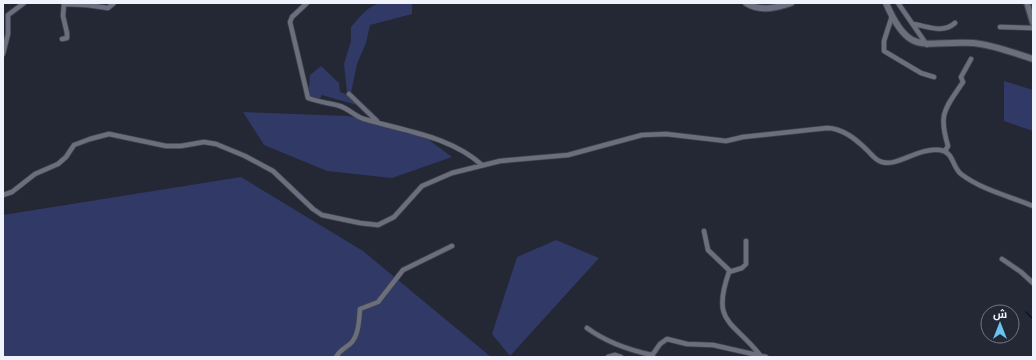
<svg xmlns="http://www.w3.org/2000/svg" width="1036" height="360" viewBox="0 0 1036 360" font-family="Arial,Cairo,sans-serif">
	<rect width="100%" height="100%" fill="#242734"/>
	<path fill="#313967" d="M381,3h31v11l-42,11 -4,18 -9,21 -6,29 -4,-1 -3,-28 7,-23v-14c9,-10 16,-21 30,-24z
		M321,66l18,17 1,9 16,6 4,8 -38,-11 -3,5 -11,-1 2,-24z
		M1004,81l29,9v41l-29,-10z
		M243,112l105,4 73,18 31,23 -60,21 -65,-7 -63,-26z
		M241,177l122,74 128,106h-488v-142z
		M556,240l43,18 -89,98 -18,-22 25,-77z"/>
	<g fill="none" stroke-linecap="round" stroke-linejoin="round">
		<path stroke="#011635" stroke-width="1.5" d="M1026,312l7,7"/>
		<g stroke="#40424c" stroke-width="6">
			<path id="minor" d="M307,3l-15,14 -2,5 18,76c11,4 21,5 32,8 9,3 16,11 24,13 40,12 86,17 118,46
				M898,3l29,42
				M64,4l23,1 21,3 6,-5
				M892,16l-8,25v10l37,22 13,4
				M913,24c14,2 30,10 42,-1
				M1000,27l33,1
				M62,39l5,-1v-5l-4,-17 1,-13
				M3,54l5,-20v-19l16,-12
				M349,94l28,27
				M945,151l3,-5c-10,-33 -3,-37 15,-64l-2,-5 10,-18
				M3,195l9,-3 23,-18 23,-10 8,-7 8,-12 16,-6 19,-5 57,12h15l23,-4 12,2 29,12 28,15 40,38 9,6 38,8 18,2 16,-8 28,-31 30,-13 48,-12 68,-6 74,-20 24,-1 60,7 17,-4 84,-9c16,0 30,12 41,23 4,4 8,10 14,11 15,5 37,-15 58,-12 14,2 12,17 21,24 21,16 48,22 72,32
				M704,231l4,19 22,21
				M746,241v23l-4,4 -13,4c-18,51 3,48 31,83
				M1002,259l19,13 12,11
				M587,328c19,14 42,22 65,27
				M336,357c4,-7 8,-8 14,-13 9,-8 9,-24 10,-35l18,-7 25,-32 49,-24
				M608,357l7,-2 6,2
				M651,357l9,-13 7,-5 20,5 26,1 53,12"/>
		</g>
		<g stroke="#40424c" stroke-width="8">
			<path id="tertiary" d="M1027,3l6,20"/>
		</g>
		<g stroke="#40424c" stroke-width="8">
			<path id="secondary" d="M746,3c14,9 30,5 45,0
				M886,3c24,56 39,37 87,40 21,2 41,10 60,16"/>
		</g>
		<use href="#minor" stroke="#6a6e7d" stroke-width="4.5"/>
		<use href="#tertiary" stroke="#6a6e7d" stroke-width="5.5"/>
		<use href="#secondary" stroke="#6a6e7d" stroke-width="6"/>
	</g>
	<rect width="1036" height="360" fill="none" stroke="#f1f3fc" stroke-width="8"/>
	<g transform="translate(1000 324)"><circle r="19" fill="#242734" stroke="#767984"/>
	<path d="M0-3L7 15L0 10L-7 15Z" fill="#69c4f0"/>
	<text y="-6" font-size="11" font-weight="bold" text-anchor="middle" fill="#f1f3fc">ش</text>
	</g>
</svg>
